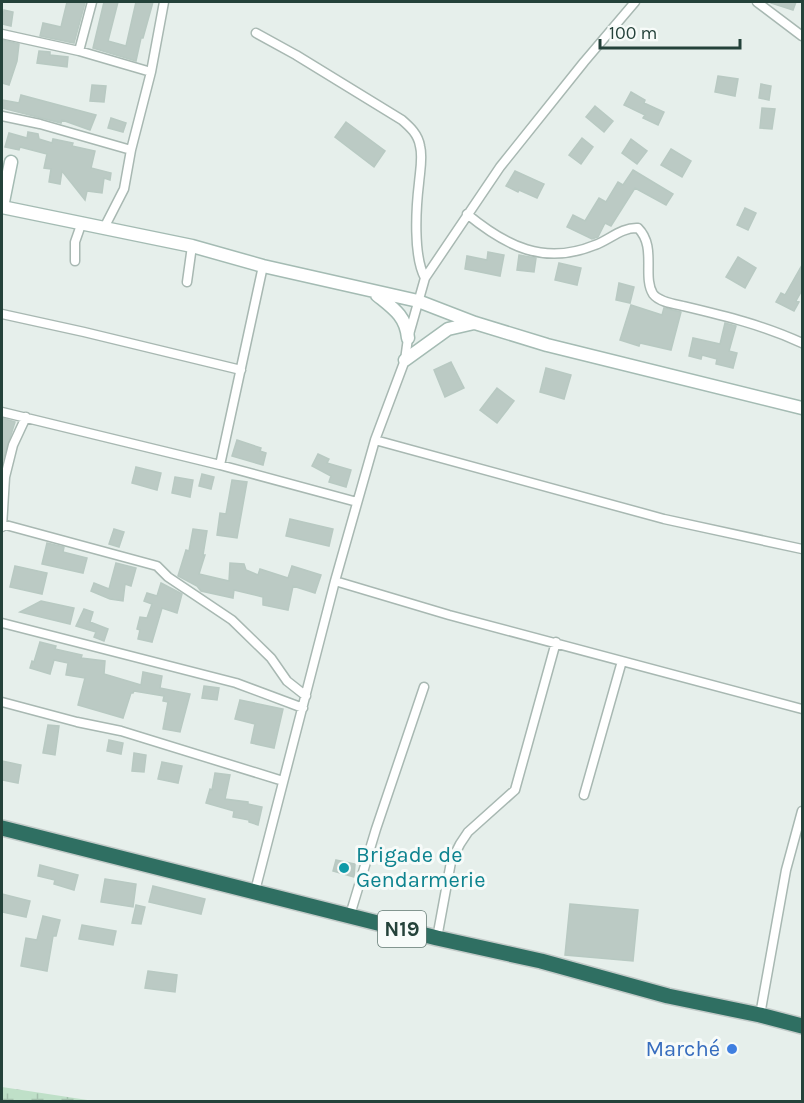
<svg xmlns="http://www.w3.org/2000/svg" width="804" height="1103" viewBox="0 0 804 1103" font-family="Karla,sans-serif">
	<defs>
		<pattern id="wetland-marsh" width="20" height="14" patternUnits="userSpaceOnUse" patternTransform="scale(1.5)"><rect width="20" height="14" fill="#bfe0c8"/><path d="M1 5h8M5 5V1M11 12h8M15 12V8" fill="none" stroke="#a4c1ad"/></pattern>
	</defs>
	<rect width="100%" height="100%" fill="#e6efeb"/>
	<path fill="url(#wetland-marsh)" d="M2,1087l92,14h-92z"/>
	<path fill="#bbcac4" stroke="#b8c9c2" stroke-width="1.5" d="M67,2l18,1 -11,40 -34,-7 3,-13 18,4z
		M104,2h14l-10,39 18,5 10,-44h17l-10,36h-2l-5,23 -43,-13z
		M771,2h25l-3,8 -22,-7z
		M4,10l9,2 -2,14 -9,-2z
		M2,40l17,4 -2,17 -8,24 -7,-2z
		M39,51l11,1v3l18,2 -1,10 -30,-4z
		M718,76l20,3 -3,17 -20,-4z
		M761,84l10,2 -2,14 -10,-2z
		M92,85l14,1 -2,16 -14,-1z
		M631,92l14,8 -1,3 20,9 -6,13 -15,-7 2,-3 -21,-10z
		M21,95l75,20 -6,15 -28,-10 -1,3 -59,-15v-8l17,3z
		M595,106l18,15 -9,11 -18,-15z
		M762,108l13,1 -3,20 -12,-1z
		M111,118l15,5 -3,9 -15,-4z
		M346,122l39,29 -11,16 -39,-30z
		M28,132l10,2 1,5 13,4 1,-4 20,4 -1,3 23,5 -4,17 20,5 -1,7 -6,-2 -2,15 -15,-2 -2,9 -23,-29 -2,13 -11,-2 2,-13 -7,-1 3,-14 -27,-7 -1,3 -14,-3 4,-14 18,5z
		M582,138l11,9 -12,17 -12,-9z
		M631,139l16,12 -10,13 -15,-11z
		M671,149l20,12 -9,16 -21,-12z
		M633,170l40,24 -7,11 -31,-17 -24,38 -6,-3 -7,14 -6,2 -25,-12 6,-12 12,6 14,-23 7,4 12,-20 5,3z
		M515,171l29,13 -7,14 -18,-8 -1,2 -12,-6z
		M745,208l11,5 -8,17 -11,-5z
		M488,252l16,3 -4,21 -35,-7 2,-13 20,4z
		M519,255l17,3 -2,14 -17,-2z
		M738,257l18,11 -11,20 -19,-11z
		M559,263l22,5 -4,17 -22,-5z
		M802,265v25l-6,11 3,1 -5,9 -18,-9 5,-9 4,2z
		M619,283l15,4 -4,16 -14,-3z
		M631,305l31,10 2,-7 17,4 -10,38 -31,-7 -1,3 -19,-6z
		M725,323l11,3 -7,25 8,2 -4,15 -17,-4 1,-5 -15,-4 -1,4 -12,-3 4,-18 27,6z
		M451,362l13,26 -19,9 -11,-27z
		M546,368l25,7 -7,24 -24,-7z
		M497,388l17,13 -17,22 -17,-13z
		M2,418l13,4 -13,41z
		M237,440l24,8 -1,3 6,2 -3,12 -31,-9z
		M318,454l11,5 -2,4 24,7 -5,17 -17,-5 2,-6 -19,-10z
		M136,467l25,6 -4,17 -25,-7z
		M202,474l12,3 -3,12 -12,-3z
		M175,477l18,3 -3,17 -18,-4z
		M232,480l15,2 -10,56 -20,-3 3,-22 6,1z
		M290,519l43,10 -4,17 -43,-10z
		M114,529l10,3 -5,15 -10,-3z
		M193,529l14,2 -4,24h2l-6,19 30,7 1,-18 14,1 2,6 12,5 2,-6 28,9 4,-12 29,9 -6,18 -22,-7 -5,24 -25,-5v-8l-29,-7 -1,8 -32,-7 -4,-5 -19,-10 8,-26 3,1z
		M47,543l17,4 -1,5 24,6 -4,15 -41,-9z
		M116,563l20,5 -5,18 -6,-2 -2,17 -13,-2 -19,-8 3,-8 15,6z
		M15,566l32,7 -5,21 -32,-7z
		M161,583l21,11 -5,19 -15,-5 -10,34 -14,-3 2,-9 -3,-1 3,-12 7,1 5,-14 -8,-3 3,-8 10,3z
		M41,601l33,7 -4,16 -50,-12z
		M84,609l9,3 -3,10 18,7 -4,12 -10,-4 2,-5 -20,-6z
		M40,642l16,4 -1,3 27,6 -1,3 24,3 -1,13 37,11 2,-13 19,4 -2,12 30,6 -10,38 -17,-3 5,-27 -5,-1 1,-5 -30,-5 -1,2h-2l-8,25 -45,-13 7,-27 -19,-3 2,-12 -14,-3 -4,14 -20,-6 2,-7 2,1z
		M204,686l15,2 -2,12 -15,-2z
		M240,700l43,9 -9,39 -23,-5 4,-19 -20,-5z
		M48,725l11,1 -4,29 -12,-2z
		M109,740l14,3 -2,11 -14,-3z
		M134,753l12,2 -2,17 -12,-1z
		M2,761l19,4 -3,18 -16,-3z
		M162,762l20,4 -4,17 -20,-4z
		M215,773l15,2 -5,24 23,3v2l14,3 -4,18 -9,-3v-2l-16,-3 1,-6 -28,-8 4,-14 2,1z
		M336,860l19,4 -1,13 -21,-6z
		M40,865l38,10 -4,15 -20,-6 1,-4 -17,-4z
		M105,879l31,5 -3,23 -32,-5z
		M153,886l52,13 -4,15 -52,-12z
		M2,894l28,7 -4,16 -24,-5z
		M570,904l68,6 -5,51 -68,-6z
		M136,905l9,2 -4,17 -9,-1z
		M43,916l17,4 -4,16h-3l-6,35 -26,-5 5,-28 11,2z
		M82,925l34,6 -3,14 -34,-6z
		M148,971l29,4 -2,17 -30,-4z"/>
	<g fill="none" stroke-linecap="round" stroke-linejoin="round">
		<g stroke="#a8b8b2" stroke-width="11">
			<path id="street" d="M757,2l45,34
				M256,33l40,22 106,65c8,7 16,14 18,26 3,11 0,25 -1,37 -3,25 -6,73 6,95
				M2,34l77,17 72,21
				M79,51l13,-49
				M2,116l38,8 91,26
				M467,214c39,32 77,52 128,31 14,-5 27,-18 43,-17 19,19 4,48 15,66 6,8 21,10 30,12 42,10 80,19 119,37
				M104,228l20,-39 7,-39 20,-78 13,-70
				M75,261v-19l7,-20
				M187,282l5,-36
				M2,314l82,18 157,38
				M2,412l218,53 137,37
				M375,440l289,79 138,30
				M220,465l43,-199
				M2,524l155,42 11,11 64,43 39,38 16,23 19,15
				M2,527l3,-50 8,-32 13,-28
				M335,581l114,34 353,94
				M2,623l234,60 67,25
				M2,702l75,20 44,9 162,50
				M584,795l38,-134
				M255,891l80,-310 40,-141 30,-80 3,-22 17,-60 75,-111 84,-105 51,-60
				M350,915l26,-86 48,-142
				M437,938l14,-76 9,-18 8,-12 47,-42 41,-148
				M760,1015l26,-145 16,-59"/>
		</g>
		<g stroke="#a4bbb3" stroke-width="15">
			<path id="secondary" d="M2,207l190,39 71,20 155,35 57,22 72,22 255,63
				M2,207l9,-45
				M377,295c16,13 29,21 31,43
				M405,360l43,-31 26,-6"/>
		</g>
		<g stroke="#c2cac8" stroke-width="18">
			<path id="highway" d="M2,828l435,110 104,23 127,35 92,19 42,11"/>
		</g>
		<use href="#street" stroke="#fff" stroke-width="8"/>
		<use href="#secondary" stroke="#fff" stroke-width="12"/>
		<use href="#highway" stroke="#2f6f62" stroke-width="15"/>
	</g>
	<circle fill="#0f9aa8" stroke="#f7fbf9" stroke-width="2" cx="344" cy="868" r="6"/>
	<circle fill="#3f7fe0" stroke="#f7fbf9" stroke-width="2" cx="732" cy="1049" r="6"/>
	<g text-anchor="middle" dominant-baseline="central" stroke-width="6" stroke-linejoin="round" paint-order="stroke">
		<rect fill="#f7fbf9" stroke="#637a73" stroke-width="1.5" x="378" y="911" width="48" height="36" rx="4.5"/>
		<g font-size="21" font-weight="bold" fill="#24423a">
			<text x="402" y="929">N19</text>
		</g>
		<g font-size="22" fill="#0d838f" stroke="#f7fbf9" text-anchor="start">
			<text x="356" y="855">Brigade de<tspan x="356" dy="25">Gendarmerie</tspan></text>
		</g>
		<g font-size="22" fill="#366cbe" stroke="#f7fbf9" text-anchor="end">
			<text x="720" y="1049">Marché</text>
		</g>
	</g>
	<rect width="804" height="1103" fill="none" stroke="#24423a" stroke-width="6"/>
	<path d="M600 39v9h140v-9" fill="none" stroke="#24423a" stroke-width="3"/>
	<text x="609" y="39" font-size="18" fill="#24423a" stroke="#f7fbf9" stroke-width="4.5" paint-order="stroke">100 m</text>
</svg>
